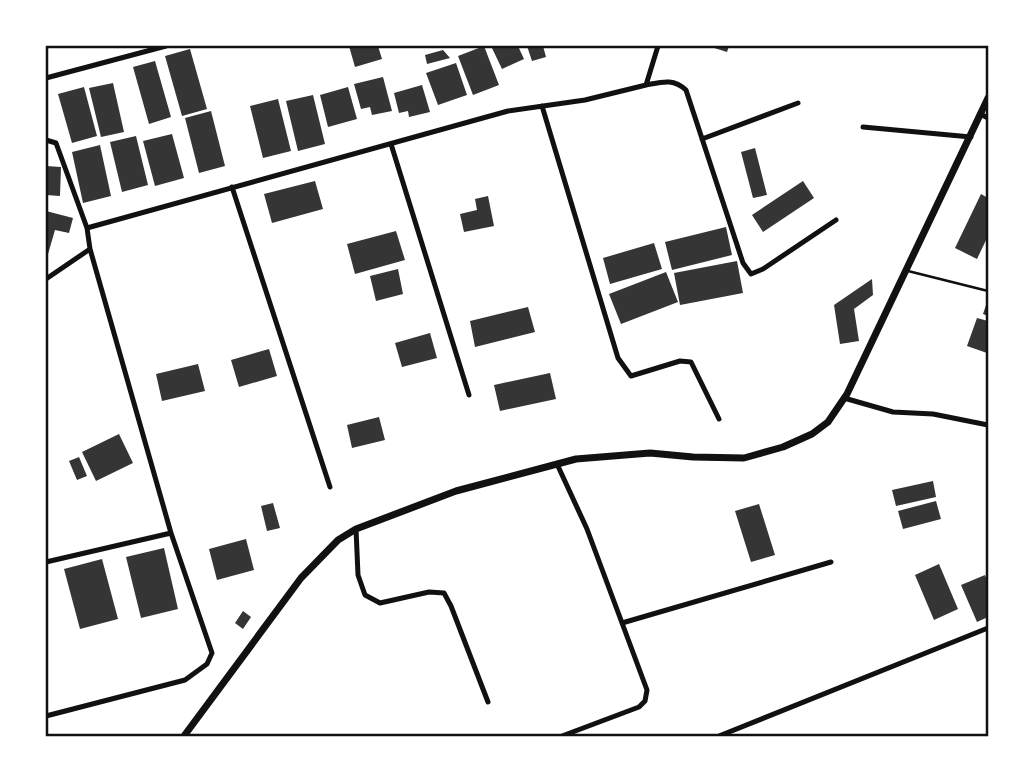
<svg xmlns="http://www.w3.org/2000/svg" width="1034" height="782" viewBox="0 0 1034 782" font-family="'PT Sans',sans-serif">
	<rect width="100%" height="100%" fill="#fff"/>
	<path fill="#353535" d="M349,46h29l4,13 -27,8z
		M484,46l15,39 -26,10 -15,-39z
		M491,46h27l6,13 -22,10z
		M527,46h16l3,11 -14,4z
		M708,46h21l-2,6z
		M190,49l17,60 -25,7 -17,-60z
		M443,50l7,8 -23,6 -2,-9z
		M155,61l16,56 -22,7 -16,-57z
		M456,63l11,32 -29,10 -12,-32z
		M383,77l9,34 -20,4 -2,-8 -9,2 -7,-25z
		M113,83l11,49 -23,5 -12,-49z
		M422,85l8,27 -21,5 -1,-6 -9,2 -5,-20z
		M84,87l13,49 -25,7 -14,-49z
		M348,87l9,32 -29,8 -8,-32z
		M313,95l12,49 -27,7 -12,-50z
		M278,99l13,52 -28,7 -13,-52z
		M211,111l14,55 -26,7 -14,-55z
		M172,134l12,44 -29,8 -12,-45z
		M136,136l12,49 -26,7 -12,-50z
		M100,145l11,51 -28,7 -11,-51z
		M755,148l12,47 -14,3 -12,-46z
		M46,166l15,1 -1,29 -14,-1z
		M315,181l8,28 -51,14 -8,-29z
		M803,181l11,17 -51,34 -11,-17z
		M981,194l7,4v38l-11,23 -22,-11z
		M488,196l6,30 -30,6 -4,-18 17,-4 -2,-11z
		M46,211l27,7 -4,15 -14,-3 -9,31z
		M726,227l6,28 -60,15 -7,-28z
		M396,231l9,29 -50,14 -8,-30z
		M654,243l8,26 -52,15 -7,-26z
		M737,261l6,32 -63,12 -6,-32z
		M398,269l5,25 -27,7 -6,-25z
		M666,272l12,30 -57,22 -12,-30z
		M872,279l1,16 -19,14 5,32 -19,3 -6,-39z
		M988,299v17l-5,-2z
		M528,307l7,25 -60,15 -5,-26z
		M977,318l11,3 -1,32 -20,-7z
		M430,333l7,25 -35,9 -7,-24z
		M269,349l8,27 -38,11 -8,-27z
		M198,364l7,27 -43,10 -6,-27z
		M550,373l6,26 -56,12 -6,-26z
		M379,417l6,23 -33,8 -5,-23z
		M119,434l14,29 -37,18 -14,-29z
		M79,457l8,19 -10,4 -8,-19z
		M933,481l3,16 -40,9 -4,-16z
		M936,501l5,18 -38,10 -5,-18z
		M273,503l7,25 -13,3 -6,-25z
		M759,504l16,51 -24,7 -16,-51z
		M246,539l8,31 -37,10 -8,-31z
		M164,548l14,61 -37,9 -15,-61z
		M102,559l16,60 -38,10 -16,-60z
		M939,564l19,45 -24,11 -19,-45z
		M985,575l3,8v34l-11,5 -16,-37z
		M243,611l8,6 -8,12 -8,-6z"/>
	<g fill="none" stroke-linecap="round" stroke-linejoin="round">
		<path stroke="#111" stroke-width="2.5" d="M908,271l80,20"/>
		<path stroke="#111" stroke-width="5" d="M46,78l120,-32
			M646,85c16,-3 27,-7 40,5l57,173 8,11 12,-5 73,-49
			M542,106l76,252 13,18 49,-15 11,1 28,57
			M982,115l6,3
			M863,127l108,10
			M702,139l96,-36
			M46,140l10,3 31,85 3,21 81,284 41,120 -5,11 -22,16 -139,36
			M391,144l78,251
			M232,187l98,300
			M87,228l421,-117 77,-11 61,-15 12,-39
			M46,279l44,-30
			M844,398l49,14 40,2 55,11
			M557,464l30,65 60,161 -2,11 -6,6 -77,29
			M356,529l2,46 7,20 15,8 49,-11 15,1 7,13 37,96
			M46,562l125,-29
			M622,623l209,-61
			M719,736l269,-108"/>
		<path stroke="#111" stroke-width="7" d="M184,736l117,-158 37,-38 18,-11 100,-38 120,-32 74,-6 43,4 51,1 39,-11 29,-13 16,-12 19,-28 141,-296"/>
	</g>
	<rect width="1034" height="782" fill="none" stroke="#ffffff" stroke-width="94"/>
	<rect x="47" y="47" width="940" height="688" fill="none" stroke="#111" stroke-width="2.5"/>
</svg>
